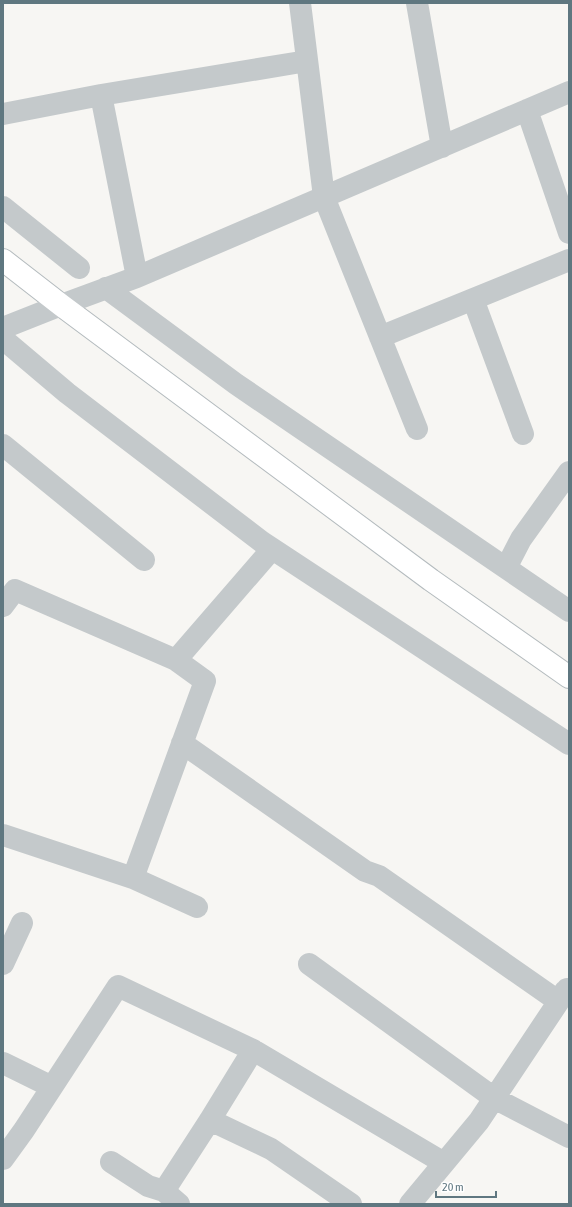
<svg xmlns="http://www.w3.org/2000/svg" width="572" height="1207" viewBox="0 0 572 1207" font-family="'Asap Condensed',sans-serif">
	<rect width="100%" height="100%" fill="#f7f6f3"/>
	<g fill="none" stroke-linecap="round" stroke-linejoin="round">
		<g stroke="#b4bbbe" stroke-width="24">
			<path id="major" d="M3,260l58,45 370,275 138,97"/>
		</g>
		<path stroke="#c4c9cb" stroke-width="22" d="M300,3l24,194 93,232
			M417,3l25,144
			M101,95l36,182
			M527,110l42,123
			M3,114l98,-19 206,-34
			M3,207l76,61
			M106,288l130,96 333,227
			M473,299l50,135
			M3,328l58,-23 76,-28 432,-185
			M380,337l189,-77
			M3,339l64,54 195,149 307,202
			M3,445l141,115
			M506,568l15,-29 48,-67
			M3,606l12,-16 161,70 29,21 -72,197 -130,-43
			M176,660l96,-111
			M182,743l183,128 14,5 179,125 7,-10 4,3
			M133,878l64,29
			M3,964l19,-41
			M309,964l185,134 75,39
			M3,1063l49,24
			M210,1120l61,29 80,55
			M3,1159l21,-29 94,-144 135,64
			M111,1162l37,24 16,5 15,13
			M164,1191l46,-71 43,-70 191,113
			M410,1204l69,-83 88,-132"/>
		<use href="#major" stroke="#fff" stroke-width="22"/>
	</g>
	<rect width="572" height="1207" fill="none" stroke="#5f7780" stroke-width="8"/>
	<path d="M436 1191v6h60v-6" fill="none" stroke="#5f7780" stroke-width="2"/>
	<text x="442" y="1191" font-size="12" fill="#5f7780" stroke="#ffffff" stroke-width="3" paint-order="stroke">20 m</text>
</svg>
